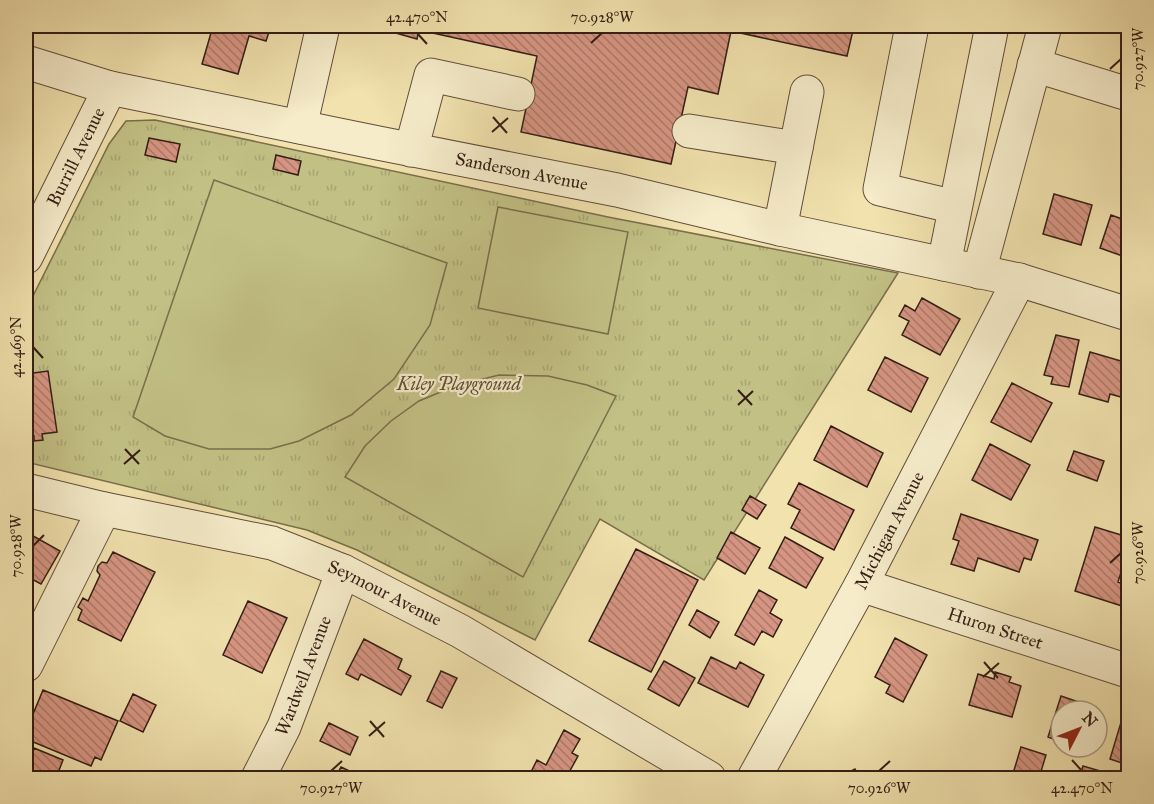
<svg xmlns="http://www.w3.org/2000/svg" width="1154" height="804" viewBox="0 0 1154 804" font-family="'IM FELL Great Primer',serif">
	<defs>
		<pattern id="grass-tufts" width="24" height="20" patternUnits="userSpaceOnUse" patternTransform="scale(1.5)"><rect width="24" height="20" fill="#c2c085"/><path d="M3 7l-1-3M5 7V3M7 7l1-3M15 17l-1-3M17 17v-4M19 17l1-3" fill="none" stroke="#a7a572"/></pattern>
		<pattern id="building-back-hatch" width="6" height="6" patternUnits="userSpaceOnUse" patternTransform="scale(1.5)"><rect width="6" height="6" fill="#d69582"/><path d="M-1 5l2 2M0 0l6 6M5-1l2 2" fill="none" stroke="#ae7969"/></pattern>
	</defs>
	<rect width="100%" height="100%" fill="#f1e2ae"/>
	<filter id="stains"><feTurbulence type="fractalNoise" baseFrequency=".00333" numOctaves="4"/><feColorMatrix values="0 0 0 0 .2 0 0 0 0 .09 0 0 0 0 .02 0 0 0 .5 -.17"/></filter>
	<radialGradient id="worn" r=".72"><stop offset=".6" stop-color="#630" stop-opacity="0"/><stop offset="1" stop-color="#630" stop-opacity=".3"/></radialGradient>
	<path fill="url(#grass-tufts)" stroke="#7a6e4c" stroke-width="1.5" d="M155,120l453,97 290,56 -194,307 -104,-61 -65,121 -178,-90 -50,-20 -281,-68v-152l83,-166 17,-23z"/>
	<path fill="#c2c085" stroke="#7a6e4c" stroke-width="1.5" d="M214,180l233,83 -17,62 -36,54 -43,36 -52,26 -29,8h-61l-44,-13 -32,-19z
		M498,207l130,25 -20,102 -130,-26z
		M499,375l49,1 39,9 29,11 -93,181 -178,-100 20,-31 26,-25 28,-20 36,-15z"/>
	<path fill="url(#building-back-hatch)" stroke="#331d14" stroke-width="1.5" d="M213,26h58l-5,15 -17,-5 -11,38 -36,-10z
		M371,26h483l-7,30 -116,-25 -13,63 -30,-7 -17,77 -150,-32 16,-76 -118,-26 -2,9z
		M149,138l31,6 -4,18 -31,-7z
		M276,155l25,6 -3,14 -25,-6z
		M1054,194l38,11 -11,40 -38,-11z
		M1111,215l17,6v37l-28,-10z
		M922,298l38,21 -20,36 -38,-20 7,-14 -10,-5 6,-11 10,6z
		M1056,335l23,5 -10,47 -18,-3 2,-7 -9,-2z
		M1090,352l38,11v36l-18,-5 -2,8 -29,-8z
		M885,357l43,21 -17,34 -43,-22z
		M48,371l9,61 -15,2 1,6 -9,1v-5l-8,2v-64z
		M1012,383l40,20 -21,39 -40,-20z
		M831,426l52,27 -16,34 -53,-27z
		M990,444l40,21 -19,35 -39,-20z
		M1074,451l30,10 -7,20 -30,-11z
		M799,483l55,27 -20,40 -43,-22 9,-18 -12,-6z
		M750,496l16,9 -9,14 -15,-9z
		M961,514l77,26 -7,20 -7,-2 -5,14 -41,-14 -4,13 -23,-7 8,-23 -6,-2z
		M1095,527l33,10v13l-10,32 10,4 -6,20 -47,-15z
		M26,532l34,19 -19,33 -15,-8z
		M731,532l29,16 -15,26 -28,-16z
		M785,537l38,21 -17,30 -37,-20z
		M636,549l62,31 -47,92 -62,-31z
		M113,552l42,20 -34,69 -43,-21 4,-10 -4,-3 5,-9 5,3 12,-26 -3,-4 1,-5 4,-4 5,1z
		M759,590l18,10 -7,13 12,7 -9,17 -11,-6 -8,14 -19,-10z
		M248,601l39,17 -25,55 -39,-18z
		M697,610l22,12 -9,16 -21,-13z
		M895,638l32,17 -24,47 -17,-9 4,-8 -15,-8z
		M364,639l38,20 -4,10 13,7 -10,19 -40,-21 -3,6 -12,-6z
		M711,657l25,12 4,-7 24,13 -16,32 -50,-24z
		M664,661l31,17 -16,28 -31,-17z
		M441,671l16,7 -15,30 -15,-7z
		M995,672l16,5 -2,5 12,4 -9,31 -43,-12 9,-31 16,5z
		M43,690l75,31 -17,39 -6,-3 -4,9 -65,-27v-8z
		M133,694l23,11 -13,27 -23,-11z
		M1061,696l35,12 -1,3h-34v31l-13,-5z
		M1122,719l6,1v45l-18,-6z
		M329,723l29,14 -8,18 -30,-14z
		M564,730l16,9 -8,14 6,3 -12,22h-33l1,-2 -4,-2 7,-14 9,5z
		M1021,747l25,8 -7,23 -27,-1z
		M34,748l29,12 -7,18h-30v-9z
		M1083,766l24,7 -2,5h-26z
		M341,767l23,11h-29z
		M855,769l5,9h-22z"/>
	<g fill="none" stroke-linecap="round" stroke-linejoin="round">
		<g stroke="#624e3a" stroke-width="35">
			<g id="minor">
				<path d="M912,26l-32,163 75,18"/>
				<path id="s1" d="M26,62l84,26 268,55 239,47 163,39 239,51 109,34"/>
				<path d="M1034,65l94,29"/>
				<path d="M300,127l23,-101"/>
				<path d="M689,131l107,17"/>
				<path d="M411,150l20,-75 87,19"/>
				<path d="M780,229l27,-137"/>
				<path id="s2" d="M26,257l84,-169"/>
				<path d="M944,264l48,-238"/>
				<path d="M979,272l66,-246"/>
				<path id="s3" d="M26,490l78,19 168,34 71,28 117,60 249,147"/>
				<path id="s4" d="M861,585l267,86"/>
				<path d="M26,665l78,-156"/>
				<path id="s5" d="M258,778l26,-51 59,-156"/>
				<path id="s6" d="M754,778l107,-193 158,-305"/>
			</g>
		</g>
		<use href="#minor" stroke="#f6ecca" stroke-width="33"/>
	</g>
	<path fill="none" stroke="#331d14" stroke-width="2" d="M417,33l10,11M591,43l11,-10M1110,69l11,-10M493,117l14,16M492,132l16,-14M33,347l10,11M738,390l14,15M738,405l15,-14M125,449l14,15M124,464l16,-14M33,546l11,-11M1110,563l11,-10M984,662l14,16M983,677l16,-14M370,721l14,16M369,736l16,-14M1072,760l10,11M331,771l11,-10M879,771l11,-10"/>
	<g text-anchor="middle" dominant-baseline="central" stroke-width="4.5" stroke-linejoin="round" paint-order="stroke">
		<g font-size="18" fill="#331d14" stroke="#f6ecca">
			<text stroke="none"><textPath href="#s2" startOffset="112">Burrill Avenue</textPath></text>
			<text stroke="none"><textPath href="#s1" startOffset="508">Sanderson Avenue</textPath></text>
			<text stroke="none"><textPath href="#s6" startOffset="282">Michigan Avenue</textPath></text>
			<text stroke="none"><textPath href="#s3" startOffset="375">Seymour Avenue</textPath></text>
			<text stroke="none"><textPath href="#s4" startOffset="141">Huron Street</textPath></text>
			<text stroke="none"><textPath href="#s5" startOffset="112">Wardwell Avenue</textPath></text>
		</g>
		<g font-size="18" font-style="italic" fill="#5e4e36" stroke="#f6ecca">
			<text x="459" y="384">Kiley Playground</text>
		</g>
	</g>
	<rect width="1154" height="804" fill="none" stroke="#f1e2ae" stroke-width="66"/>
	<g transform="translate(1079 729) rotate(48)"><circle r="28" fill="#f6ecca" stroke="#a89981" stroke-width="1.5"/>
	<path d="M0-4.5L10 22L0 15L-10 22Z" fill="#8f2418"/>
	<text y="-9" font-size="16" font-weight="bold" text-anchor="middle" fill="#331d14">N</text>
	</g>
	<rect x="33" y="33" width="1088" height="738" fill="none" stroke="#331d14" stroke-width="2"/>
	<g font-size="15" text-anchor="middle" fill="#331d14">
		<text x="417" y="22">42.470°N</text>
		<text x="602" y="22">70.928°W</text>
		<text transform="translate(1138 59) rotate(-90)" y="5">70.927°W</text>
		<text transform="translate(16 347) rotate(-90)" y="5">42.469°N</text>
		<text transform="translate(16 546) rotate(-90)" y="5">70.928°W</text>
		<text transform="translate(1138 553) rotate(-90)" y="5">70.926°W</text>
		<text x="331" y="793">70.927°W</text>
		<text x="879" y="793">70.926°W</text>
		<text x="1082" y="793">42.470°N</text>
	</g>
	<rect width="100%" height="100%" filter="url(#stains)"/>
	<rect width="100%" height="100%" fill="url(#worn)"/>
</svg>
